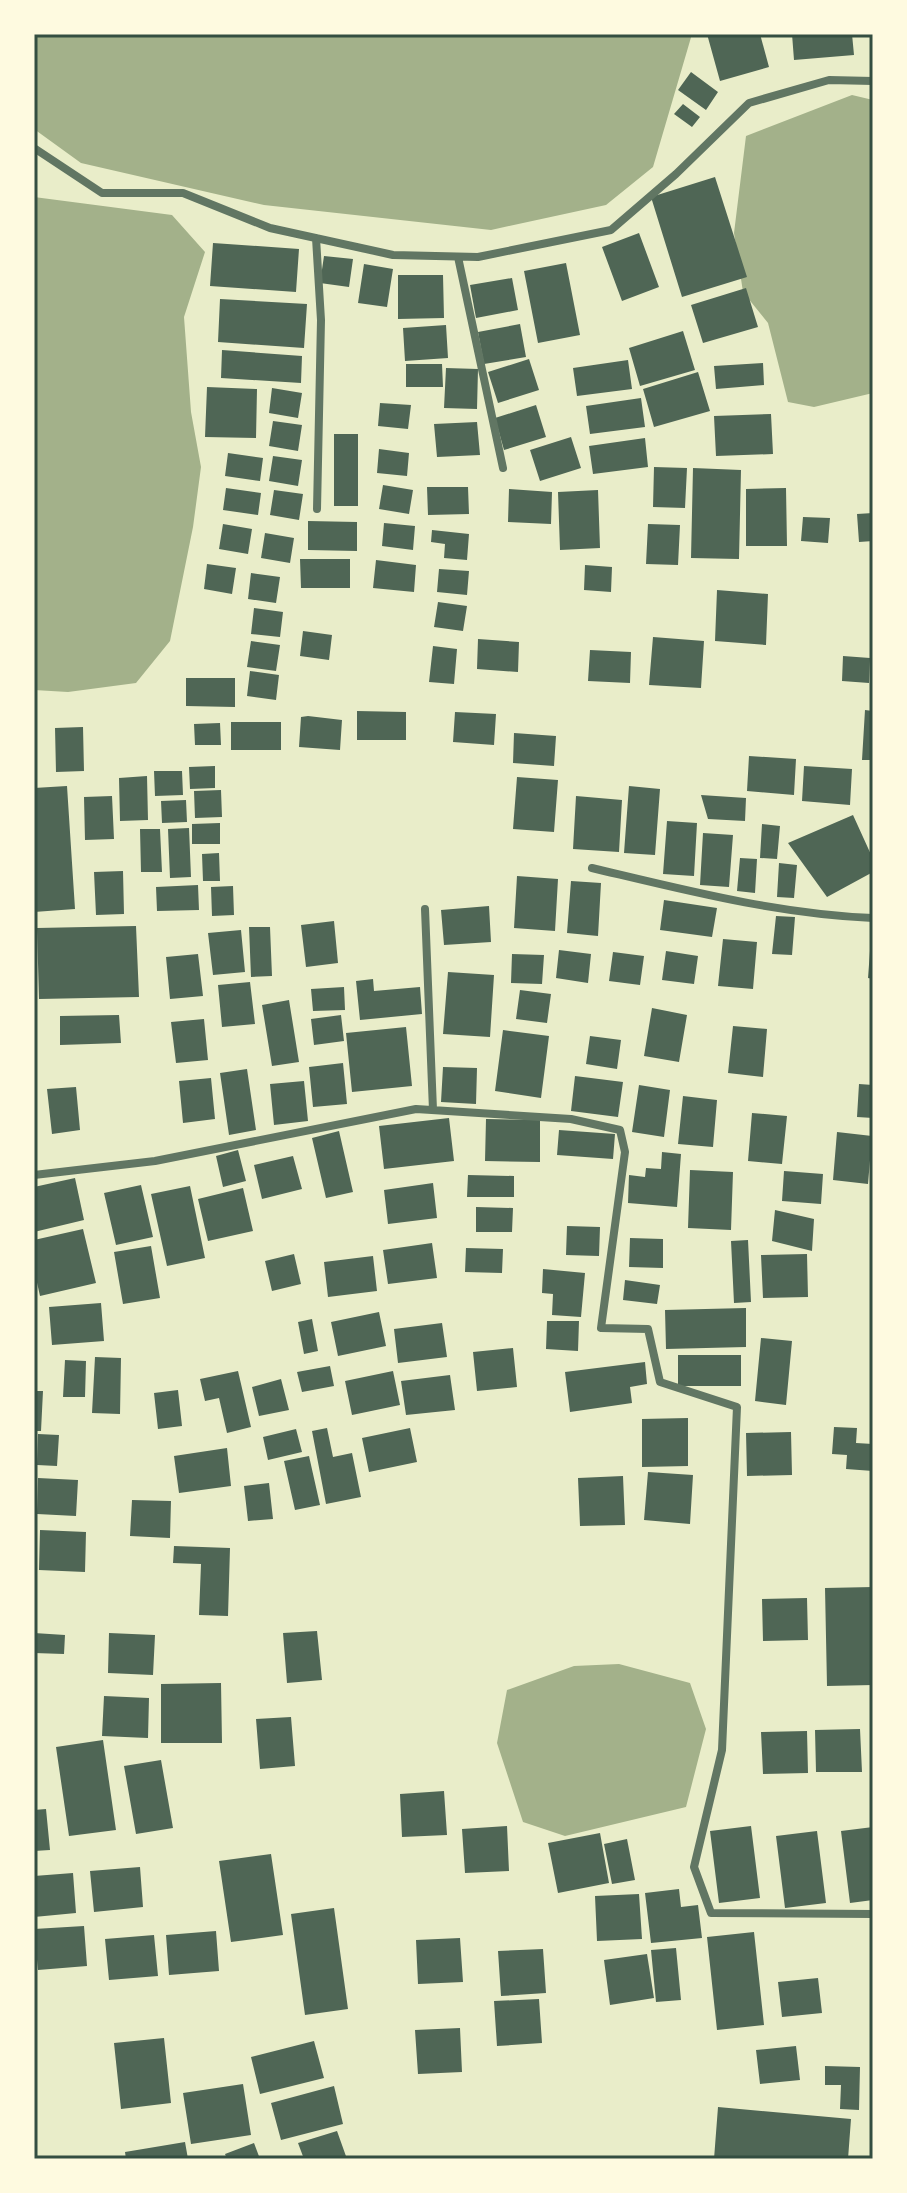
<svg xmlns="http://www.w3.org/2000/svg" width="907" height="2193" viewBox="0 0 907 2193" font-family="Lato,sans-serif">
	<rect width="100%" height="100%" fill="#e9edc9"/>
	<path fill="#a3b18a" d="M34,34h658l-39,133 -47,38 -115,25 -227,-25 -183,-42 -47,-34z
		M852,95l21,5v293l-59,14 -26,-5 -20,-79 -25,-31 -9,-59 12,-97z
		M34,197l138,18 33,37 -21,65 7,95 10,55 -8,60 -23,114 -34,42 -68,9 -34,-2z
		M619,1664l71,19 16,46 -20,78 -121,29 -42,-14 -26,-79 10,-53 67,-24z"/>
	<path fill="#4f6655" d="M707,34h53l9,33 -49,14z
		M792,34h60l2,21 -60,5z
		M691,72l27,20 -12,18 -28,-20z
		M683,104l17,13 -8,10 -18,-13z
		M715,177l32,100 -65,20 -31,-100z
		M639,233l20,54 -37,14 -20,-54z
		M213,243l86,6 -3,43 -86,-6z
		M324,256l29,3 -4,28 -29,-4z
		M566,263l14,72 -42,8 -14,-72z
		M364,264l29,5 -6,38 -29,-4z
		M398,275h45l1,43 -46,1z
		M512,278l6,32 -42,8 -6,-33z
		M746,288l12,39 -55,16 -12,-38z
		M220,299l87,5 -3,44 -86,-6z
		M520,324l6,33 -42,7 -6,-32z
		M446,325l2,33 -43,3 -2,-33z
		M683,331l12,39 -55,16 -11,-38z
		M222,350l80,6 -1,27 -80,-5z
		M529,359l10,31 -41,13 -10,-31z
		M628,360l4,29 -55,7 -4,-28z
		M763,363l1,22 -48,4 -2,-23z
		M406,364h36l1,23h-37z
		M446,368l32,1 -1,40 -33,-1z
		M698,372l12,39 -56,16 -11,-38z
		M207,387l50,2 -1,49 -51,-1z
		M272,388l30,5 -4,25 -29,-5z
		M641,398l4,29 -55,7 -4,-28z
		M380,403l31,2 -3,24 -30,-3z
		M536,405l10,32 -42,13 -9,-32z
		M771,414l2,40 -57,2 -2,-40z
		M273,421l29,4 -4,26 -29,-5z
		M477,422l3,33 -43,2 -3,-33z
		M334,434h24v72h-24z
		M571,437l10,31 -41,13 -10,-31z
		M645,438l3,29 -55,7 -4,-28z
		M379,449l30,4 -2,23 -30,-3z
		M228,453l35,5 -3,23 -35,-5z
		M273,456l29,4 -4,26 -29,-5z
		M654,467l33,1 -2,40 -32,-1z
		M693,468l48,2 -2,89 -48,-1z
		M383,485l30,5 -4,24 -30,-5z
		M427,487h41l1,27 -41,1z
		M226,488l35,5 -3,22 -35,-5z
		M786,488l1,58h-41v-57z
		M509,489l43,3 -1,32 -43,-2z
		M274,490l29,4 -4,26 -29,-5z
		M598,490l2,58 -40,2 -2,-58z
		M873,513v28l-14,1 -2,-28z
		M803,517l27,1 -2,25 -27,-2z
		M308,521l49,1v29l-49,-1z
		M384,523l31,3 -2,24 -31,-4z
		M223,524l29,5 -4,25 -29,-5z
		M648,524l32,1 -2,40 -32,-1z
		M432,530l37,4 -2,26 -23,-2 1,-14 -14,-2z
		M265,533l29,5 -4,25 -29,-5z
		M300,559h50v29h-49z
		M376,560l40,5 -2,27 -41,-4z
		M207,564l29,4 -4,26 -28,-5z
		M585,565l27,2 -1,25 -27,-2z
		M439,569l30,2 -2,24 -30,-3z
		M251,573l29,4 -4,26 -28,-4z
		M717,590l51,4 -2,51 -51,-4z
		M438,602l29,4 -4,25 -29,-4z
		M254,608l29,4 -3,25 -29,-3z
		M303,631l29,4 -3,25 -29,-4z
		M653,637l51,4 -3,47 -52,-3z
		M478,639l41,3 -1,30 -41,-3z
		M251,641l29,4 -4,26 -29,-4z
		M433,646l24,3 -3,35 -25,-2z
		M590,650l41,2 -1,31 -42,-2z
		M843,656l27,2 -1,25 -27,-2z
		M250,671l29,4 -3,25 -29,-4z
		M186,678h49v29l-49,-1z
		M865,710l8,1v49h-11z
		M357,711l49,1v28h-49z
		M455,712l41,2 -2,31 -41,-3z
		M308,716l34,4 -2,30 -41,-3 2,-30z
		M231,722h50v28h-50z
		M220,723l1,22h-26l-1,-21z
		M83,727l1,44 -28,1 -1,-44z
		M514,733l42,3 -2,30 -41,-3z
		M749,756l47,3 -2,36 -47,-4z
		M215,766v22l-25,1 -1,-22z
		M804,766l48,3 -2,36 -48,-4z
		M154,771h28l1,24 -28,1z
		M147,776l1,44 -28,1 -1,-43z
		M517,777l41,3 -4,52 -41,-3z
		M67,786l8,123 -41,3v-124z
		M629,786l31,3 -5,66 -31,-2z
		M221,790l1,27 -27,1 -1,-27z
		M701,795l45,3 -1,23 -37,-2z
		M112,796l2,43 -29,1 -1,-43z
		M576,796l46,4 -3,52 -46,-3z
		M186,800l1,22 -25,1 -1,-22z
		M853,815l20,44v13l-46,25 -39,-54z
		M667,821l30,2 -3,53 -31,-2z
		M220,823v21h-28v-20z
		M762,824l18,2 -3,33 -17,-1z
		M189,828l2,49 -21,1 -2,-49z
		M140,829h20l2,43h-21z
		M703,833l30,2 -4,52 -29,-2z
		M219,853l1,28h-17l-1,-27z
		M740,858l17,1 -2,34 -18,-2z
		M779,863l18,2 -3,33 -17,-1z
		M123,871l1,43 -28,1 -2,-43z
		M517,876l41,3 -3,52 -41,-3z
		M571,881l30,2 -3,53 -31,-3z
		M198,885l1,25 -42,1 -1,-24z
		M233,886l1,29 -22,1 -1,-29z
		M664,900l53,8 -5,29 -52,-7z
		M489,906l2,36 -47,3 -3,-35z
		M776,916l19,1 -3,38 -20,-1z
		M334,921l4,42 -32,4 -5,-42z
		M136,926l3,71 -100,2 -2,-71z
		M249,927h21l2,49 -21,1z
		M241,930l4,42 -32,3 -5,-42z
		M723,939l34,3 -4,47 -35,-3z
		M559,950l32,4 -3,29 -32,-5z
		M666,951l32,5 -4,28 -32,-4z
		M870,951h3v28l-5,-1z
		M613,952l31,4 -4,29 -31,-4z
		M198,954l5,42 -33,3 -4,-42z
		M512,954l32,1 -2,29 -31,-1z
		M448,972l46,3 -4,62 -47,-3z
		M373,979l1,12 46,-4 2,27 -62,6 -4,-39z
		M250,982l5,42 -33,3 -4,-42z
		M344,987l1,23 -32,1 -2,-22z
		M520,990l31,4 -4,29 -31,-4z
		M289,1000l10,62 -27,4 -10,-61z
		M652,1008l35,7 -8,47 -35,-6z
		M119,1015l2,28 -61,2v-29z
		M341,1015l3,26 -30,4 -3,-26z
		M204,1019l4,41 -32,3 -5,-41z
		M733,1026l34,3 -4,48 -35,-4z
		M406,1027l6,59 -60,6 -6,-59z
		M503,1030l46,6 -8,62 -46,-7z
		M590,1036l31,4 -4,29 -31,-5z
		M343,1063l4,41 -34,3 -4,-40z
		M443,1067l34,1 -1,36 -35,-2z
		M247,1069l9,61 -27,5 -9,-62z
		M575,1076l48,6 -5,35 -47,-6z
		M211,1078l4,41 -32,4 -4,-42z
		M304,1081l4,40 -34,4 -4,-41z
		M859,1084l14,1v33l-16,-1z
		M639,1085l31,5 -6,47 -32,-5z
		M76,1087l4,43 -28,4 -5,-45z
		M683,1096l34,4 -4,47 -35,-3z
		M752,1113l35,3 -5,48 -34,-3z
		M449,1118l5,43 -70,8 -5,-43z
		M486,1119l54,1v42l-55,-1z
		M559,1130l56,4 -2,25 -56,-4z
		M339,1131l14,61 -27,6 -14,-60z
		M837,1132l35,4 -4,48 -35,-4z
		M238,1150l8,31 -23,6 -7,-31z
		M662,1152l19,2 -4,53 -49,-4 1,-28 16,2 1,-9 15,1z
		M293,1156l9,33 -40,10 -8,-34z
		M690,1170l43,2 -2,58 -43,-2z
		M784,1171l39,3 -2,30 -39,-3z
		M468,1175l46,1v21h-47z
		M75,1178l9,42 -50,12v-45z
		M433,1183l4,35 -49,6 -4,-34z
		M141,1185l12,52 -37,8 -12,-52z
		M190,1186l15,72 -38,8 -16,-72z
		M243,1188l10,43 -45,10 -10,-42z
		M476,1207l37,1 -1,24h-36z
		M775,1210l39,9 -2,32 -40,-10z
		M567,1226l33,1 -1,29 -33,-1z
		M83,1229l13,54 -56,13 -6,-27v-29z
		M630,1238l33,1v29l-34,-1z
		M748,1240l3,62 -17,1 -3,-62z
		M432,1243l5,35 -49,6 -5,-34z
		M151,1246l9,52 -37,6 -9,-52z
		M466,1248l37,1 -1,24 -37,-1z
		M294,1254l7,30 -29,7 -7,-30z
		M807,1254l1,43 -45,1 -2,-43z
		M373,1256l4,35 -49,6 -4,-35z
		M543,1269l42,4 -4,44 -29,-2 1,-21 -11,-1z
		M625,1280l35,5 -3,19 -34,-4z
		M101,1303l3,38 -52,4 -3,-38z
		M746,1308v39l-80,2 -1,-39z
		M379,1312l7,34 -48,10 -7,-34z
		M312,1319l6,32 -14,3 -6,-32z
		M547,1321h32l-1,30 -32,-2z
		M442,1323l5,34 -49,6 -4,-34z
		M761,1338l31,3 -6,64 -31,-4z
		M513,1348l4,39 -40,4 -4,-39z
		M678,1355h63v31h-63z
		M95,1357l26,1 -1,56 -28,-1z
		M65,1360l21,1 -1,36h-22z
		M645,1362l2,22 -17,3 2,16 -62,9 -5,-40z
		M330,1366l4,20 -32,6 -5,-20z
		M238,1371l13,56 -24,6 -8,-35 -14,3 -5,-22z
		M393,1371l7,34 -48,10 -7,-34z
		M450,1375l5,35 -49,5 -5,-34z
		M281,1379l8,31 -30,6 -7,-29z
		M178,1390l4,36 -24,3 -4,-36z
		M34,1391h9l-2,40h-7z
		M688,1418v48l-46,1v-48z
		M834,1427l23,1 -1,15 17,1v27l-27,-2 1,-14 -15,-1z
		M327,1428l6,29 19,-4 9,44 -35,7 -14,-73z
		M410,1428l7,34 -48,10 -7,-34z
		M296,1429l6,23 -34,8 -5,-23z
		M791,1432l1,43 -45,1 -1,-43z
		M38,1434l21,1 -2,31 -20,-1z
		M227,1448l4,38 -52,7 -5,-37z
		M309,1456l11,49 -25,5 -11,-49z
		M648,1472l45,3 -3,49 -46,-4z
		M623,1476l2,49 -45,1 -2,-48z
		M38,1478l40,2 -2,36 -39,-2z
		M269,1483l4,36 -25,2 -4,-35z
		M132,1500l39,1 -1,37 -40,-2z
		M40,1530l46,2 -1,40 -46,-2z
		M174,1546l56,2 -2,68 -29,-1 2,-51 -28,-1z
		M873,1587v98l-46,1 -2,-98z
		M807,1598l1,42 -45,1 -1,-42z
		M317,1631l5,49 -35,3 -4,-50z
		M34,1633l31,2 -1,19 -30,-1z
		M109,1633l46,2 -2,40 -45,-2z
		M221,1683l1,60h-61v-59z
		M104,1696l45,2 -1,40 -46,-2z
		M291,1717l4,49 -35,3 -4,-50z
		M860,1729l2,43h-46l-1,-42z
		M807,1731l1,42 -45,1 -2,-42z
		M103,1740l13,90 -47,6 -13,-89z
		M161,1760l12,68 -37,6 -12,-68z
		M444,1791l3,44 -45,2 -2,-43z
		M46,1809l4,41 -16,1v-41z
		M507,1826l2,45 -44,2 -3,-44z
		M751,1826l9,72 -41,5 -9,-72z
		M873,1827v73l-23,3 -9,-72z
		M817,1831l9,72 -41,5 -9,-72z
		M600,1833l9,50 -51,10 -10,-50z
		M627,1839l8,41 -23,4 -8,-40z
		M271,1854l12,81 -52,7 -12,-81z
		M140,1867l3,40 -49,5 -4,-41z
		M73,1873l3,40 -42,4v-41z
		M679,1889l2,18 17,-2 4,33 -51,5 -6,-50z
		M639,1894l3,45 -45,2 -2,-45z
		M334,1908l14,101 -43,6 -14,-101z
		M84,1926l3,40 -49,4 -4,-41z
		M216,1931l3,40 -50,4 -3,-40z
		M754,1932l10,93 -47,5 -10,-93z
		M154,1935l4,41 -49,4 -4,-41z
		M460,1938l3,44 -45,2 -2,-44z
		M676,1948l5,52 -25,2 -5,-52z
		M543,1949l3,44 -45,3 -3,-45z
		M647,1954l7,44 -44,7 -6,-45z
		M818,1978l4,35 -40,4 -4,-35z
		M539,1999l3,44 -45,3 -3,-45z
		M460,2028l2,44 -44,2 -3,-44z
		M164,2038l7,65 -50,6 -7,-66z
		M314,2041l10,37 -64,16 -9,-37z
		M796,2046l4,34 -40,4 -4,-34z
		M825,2066l35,1 -1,43 -19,-1 1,-24h-16z
		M243,2084l8,51 -60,9 -8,-51z
		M334,2086l9,38 -62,16 -10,-37z
		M718,2107l133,12 -3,40h-134z
		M337,2131l10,28h-43l-6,-16z
		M185,2142l3,17h-62l-1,-7z
		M254,2143l6,16h-33l-2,-5z"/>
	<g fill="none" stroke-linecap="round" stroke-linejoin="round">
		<path stroke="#617663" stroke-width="8" d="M34,148l68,45h81l87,35 123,27 85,2 133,-27 65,-56 73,-71 80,-23 44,1
			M316,238l5,82 -4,189
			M458,257l45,211
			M592,868c93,22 185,46 281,50
			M425,909l8,201
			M34,1175l121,-14 261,-52 155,10 49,11 5,22 -24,176 47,1 12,53 77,25 -15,343 -28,117 17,46 162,1"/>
	</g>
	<rect width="907" height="2193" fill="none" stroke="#fefae0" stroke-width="72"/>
	<rect x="36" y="36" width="835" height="2121" fill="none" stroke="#344e41" stroke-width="3"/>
</svg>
